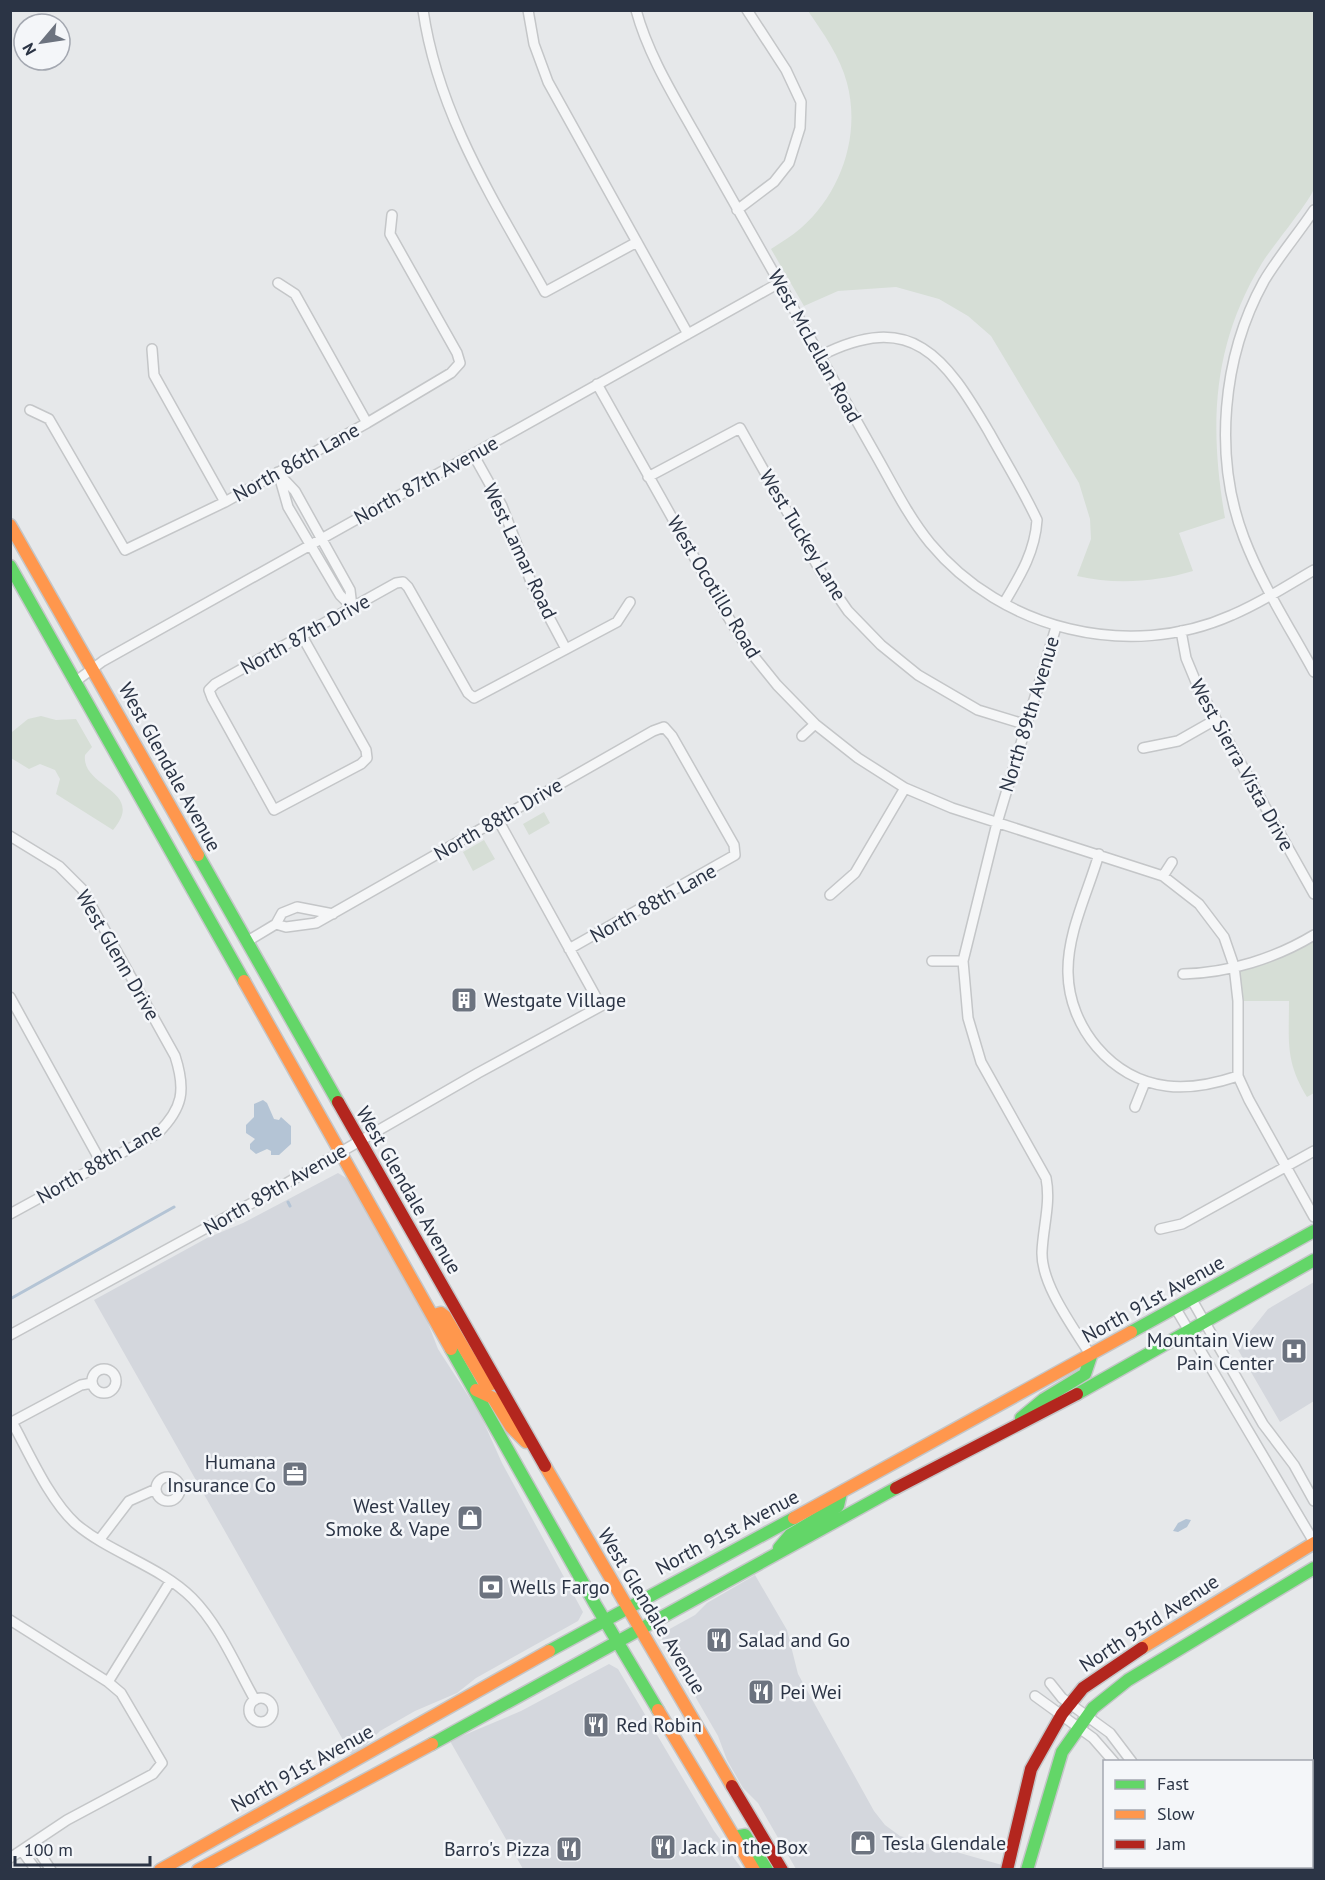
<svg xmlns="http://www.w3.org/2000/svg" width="1325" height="1880" viewBox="0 0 1325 1880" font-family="'PT Sans',sans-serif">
	<rect width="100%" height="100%" fill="#e6e8ea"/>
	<path fill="#d4d7dd" d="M338,1173l10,6 78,139 12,31 42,65 22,49 81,149 -5,9 -102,57 -19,15 -42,18 -35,20 -15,15 -14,8 -257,-454 113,-62 36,-15z
		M1314,1282v119l-34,21 -43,-74 31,-39z
		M755,1575l32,55 11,44 76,137 11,14 15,11 102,29 -2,4h-204l-38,-66 -15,-15 -16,-28 -9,-24 -56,-97 4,-8 29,-16 12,-12z
		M609,1664l9,5 96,162 28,38h-219l-73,-128 71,-30z"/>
	<path fill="#d6ded6" d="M808,11h506c1,42 0,85 0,127 0,16 4,35 0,50 -2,11 -43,60 -52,75 -50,82 -53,162 -37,255l-46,15 14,38c-37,11 -78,14 -116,5l14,-37 -1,-20 -11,-36 -88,-147 -23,-20 -29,-17 -43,-12 -58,4 -34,15 -33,-57c10,-7 21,-13 30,-21 40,-35 60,-93 46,-145 -7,-27 -24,-50 -39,-72z
		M41,716l15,4 20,-1 16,28 -7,8c-4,33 62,35 28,75l-57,-36 4,-15 -5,-9 -15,-6 -11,5 -18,-11 1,-26 16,-13z
		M544,812l6,11 -21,12 -6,-11z
		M484,840l11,19 -22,12 -10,-19z
		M1314,935v158l-7,4c-22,-36 -18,-56 -18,-96h-51l-4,-35z"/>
	<path fill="#b4c4d5" d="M263,1100l4,3 7,16 5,1 2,-3 10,9v18l-12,11h-8v-4l-4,-2 -11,5 -6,-5v-5l5,-5 -9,-6v-8l8,-8v-13z
		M1186,1519l5,1 -4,7 -9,5 -5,-1 5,-8z"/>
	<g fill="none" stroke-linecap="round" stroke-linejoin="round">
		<path stroke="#b4c4d5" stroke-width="3" d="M288,1202l2,4
			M10,1299l164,-92"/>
		<g stroke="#c4c6c8" stroke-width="12">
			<path id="street" d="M423,10c15,105 72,192 122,282l92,-50
				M528,10l6,34 14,38 140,252
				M636,10c12,44 36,83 58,122 30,53 60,106 90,159 29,53 59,106 89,159 18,31 34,65 57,93 72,87 199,118 302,72 29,-12 56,-30 82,-45
				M737,210l37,-28 15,-19 11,-35 1,-26 -15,-32 -39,-60
				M1314,210c-16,24 -35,46 -50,71 -42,76 -51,176 -20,257 18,47 46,90 70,134
				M278,283l17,11 72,129
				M152,349l2,26 71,127
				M820,356c92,-47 125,1 169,76 16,29 34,58 48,88 -2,32 -17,56 -33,83
				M597,384l128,228 23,37 29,36 38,39 43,34 47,30 47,20 211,68 36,28 25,33 10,29 4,35v75l11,24 65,117
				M30,410l19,9 76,131 100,-48 142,-79 84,-50 9,-10 -3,-10 -67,-119 2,-19
				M473,454l29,52 31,81 33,62
				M278,472l10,35 52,88 12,12
				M279,474l16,17 55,99 2,17
				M648,477l92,-49 81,144 27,39 33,34 37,30 60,35 49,15
				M1056,627l-59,196 -34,138 5,57 13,44 65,116c5,25 -3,49 -4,74 -1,33 32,76 49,104
				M1181,631l5,27 12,29 116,207
				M302,636l64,114 1,8 -6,6 -87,46 -62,-112 -3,-8 6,-6 181,-101 7,-1 5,5 60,106 6,5 143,-76 13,-20
				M76,681l27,-20 676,-378
				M802,736l13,-12
				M1143,748l35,-7 37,-21
				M10,836l49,30 23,23 93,167c11,34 8,52 -17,77l-148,81
				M1099,854c-11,38 -32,79 -31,119 1,54 43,106 99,113 23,3 50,-3 71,-10
				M1163,876l9,-14
				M830,895l25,-22 50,-85
				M276,924l10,3 30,-4 337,-192 11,-4 8,9 62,109 1,10 -166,94
				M246,942l30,-18 6,-11 15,-6 36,7
				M932,961h31
				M1183,974c46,-1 93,-16 131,-39
				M10,997l92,167
				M1135,1107l10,-25
				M1160,1229l22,-5 132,-73
				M1192,1300l71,124 31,41 20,36
				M1176,1309l138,233
				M10,1335l242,-132 226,-130 123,-67 -104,-188
				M92 1381a12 12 0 1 1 24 0a12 12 0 1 1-24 0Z
				M12,1422c17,31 38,79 64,102 34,29 84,42 116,74 27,27 44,68 63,102
				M10,1423l71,-38 11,-2
				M156 1489a12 12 0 1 1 24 0a12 12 0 1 1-24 0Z
				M100,1539l29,-38 27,-12
				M10,1620l98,62 13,11 41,70 -9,11 -86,46 -57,38
				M108,1682l62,-100
				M1050,1683l12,15 48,35 22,29
				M1035,1696l58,42 21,24
				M249 1710a12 12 0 1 1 24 0a12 12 0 1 1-24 0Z
				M1312,1780l2,-1
				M33,1843l18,27
				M22,1851l14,19
				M1188,1866l2,4
				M1199,1866l2,4
				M1162,1870l5,-4"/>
		</g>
		<g stroke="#c4c6c8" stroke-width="15">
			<path id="fast" d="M10,566l234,415
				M198,855l140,247
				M1131,1332l183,-101
				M451,1349l144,255 63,106
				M1077,1394l237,-134
				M1021,1418l23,-19 41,-25 6,-18
				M779,1548l11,-13 48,-29 3,-13
				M549,1651l245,-133
				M432,1744l464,-256
				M735,1837l10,-2 22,35
				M1027,1870l35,-118 31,-44 35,-28 186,-112"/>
		</g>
		<g stroke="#c4c6c8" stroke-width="15">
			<path id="slow" d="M10,525l188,330
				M244,981l207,368
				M434,1315l7,-2 4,3 39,66 5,3 8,-3
				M476,1390l17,8 18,29 15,15
				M545,1466l187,320
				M794,1518l337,-186
				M1142,1648l172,-105
				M658,1710l96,160
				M160,1870l389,-219
				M198,1870l234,-126"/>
		</g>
		<g stroke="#c4c6c8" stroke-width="15">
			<path id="jam" d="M338,1102l207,364
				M896,1488l181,-94
				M732,1786l50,84
				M1007,1870l24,-101 31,-55 21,-26 59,-40"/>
		</g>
		<use href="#street" stroke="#f5f6f7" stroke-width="9"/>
		<use href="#fast" stroke="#63d668" stroke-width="12"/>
		<use href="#slow" stroke="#ff974d" stroke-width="12"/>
		<use href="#jam" stroke="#b3261e" stroke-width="12"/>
	</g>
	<defs>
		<g id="building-square" transform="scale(1.35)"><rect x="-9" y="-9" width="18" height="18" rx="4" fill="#6c737f" stroke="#f4f6f9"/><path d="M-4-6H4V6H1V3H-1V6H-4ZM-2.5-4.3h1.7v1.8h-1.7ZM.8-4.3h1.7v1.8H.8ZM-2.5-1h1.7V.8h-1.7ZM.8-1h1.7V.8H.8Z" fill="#fff"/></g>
		<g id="hospital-square" transform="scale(1.35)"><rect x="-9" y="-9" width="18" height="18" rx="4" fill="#6c737f" stroke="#f4f6f9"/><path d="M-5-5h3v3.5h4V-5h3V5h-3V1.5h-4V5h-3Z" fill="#fff"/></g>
		<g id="office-square" transform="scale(1.35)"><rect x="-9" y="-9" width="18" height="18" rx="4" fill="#6c737f" stroke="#f4f6f9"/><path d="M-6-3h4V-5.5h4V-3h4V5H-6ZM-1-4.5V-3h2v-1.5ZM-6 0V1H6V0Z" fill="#fff"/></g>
		<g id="shop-square" transform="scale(1.35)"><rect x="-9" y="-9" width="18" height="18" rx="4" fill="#6c737f" stroke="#f4f6f9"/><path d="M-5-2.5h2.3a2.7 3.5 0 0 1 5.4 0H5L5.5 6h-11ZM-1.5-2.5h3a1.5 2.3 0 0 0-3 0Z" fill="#fff"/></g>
		<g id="bank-square" transform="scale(1.35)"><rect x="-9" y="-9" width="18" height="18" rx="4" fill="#6c737f" stroke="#f4f6f9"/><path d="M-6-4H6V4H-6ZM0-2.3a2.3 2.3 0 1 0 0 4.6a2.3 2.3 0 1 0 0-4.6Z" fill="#fff"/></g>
		<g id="restaurant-square" transform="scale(1.35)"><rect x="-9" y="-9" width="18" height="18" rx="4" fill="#6c737f" stroke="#f4f6f9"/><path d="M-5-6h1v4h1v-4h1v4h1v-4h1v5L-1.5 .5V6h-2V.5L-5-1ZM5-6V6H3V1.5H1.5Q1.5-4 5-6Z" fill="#fff"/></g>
	</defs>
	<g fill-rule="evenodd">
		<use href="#building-square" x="464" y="1000"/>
		<use href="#hospital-square" x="1294" y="1351"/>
		<use href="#office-square" x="295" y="1474"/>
		<use href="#shop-square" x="470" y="1518"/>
		<use href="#bank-square" x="491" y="1587"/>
		<use href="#restaurant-square" x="719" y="1640"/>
		<use href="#restaurant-square" x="761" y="1692"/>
		<use href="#restaurant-square" x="596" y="1725"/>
		<use href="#shop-square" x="863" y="1843"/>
		<use href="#restaurant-square" x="663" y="1847"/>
		<use href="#restaurant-square" x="569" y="1849"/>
	</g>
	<g text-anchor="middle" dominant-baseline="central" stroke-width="5" stroke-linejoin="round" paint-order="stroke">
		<g font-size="20" fill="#2b3445" stroke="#f4f6f9">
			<text transform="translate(815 346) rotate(61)">West McLellan Road</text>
			<text transform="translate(296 462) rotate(-29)">North 86th Lane</text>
			<text transform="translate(426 480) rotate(-29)">North 87th Avenue</text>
			<text transform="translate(803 535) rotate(59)">West Tuckey Lane</text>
			<text transform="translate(520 551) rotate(65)">West Lamar Road</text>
			<text transform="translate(714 587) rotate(59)">West Ocotillo Road</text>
			<text transform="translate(305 634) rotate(-29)">North 87th Drive</text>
			<text transform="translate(1029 714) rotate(-73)">North 89th Avenue</text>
			<text transform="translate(1242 765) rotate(61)">West Sierra Vista Drive</text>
			<text transform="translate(170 767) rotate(61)">West Glendale Avenue</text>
			<text transform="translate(498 819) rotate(-30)">North 88th Drive</text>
			<text transform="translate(653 903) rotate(-29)">North 88th Lane</text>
			<text transform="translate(118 955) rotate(60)">West Glenn Drive</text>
			<text transform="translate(99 1163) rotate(-30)">North 88th Lane</text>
			<text transform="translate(275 1189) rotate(-30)">North 89th Avenue</text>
			<text transform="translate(409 1190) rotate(60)">West Glendale Avenue</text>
			<text transform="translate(1153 1299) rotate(-29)">North 91st Avenue</text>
			<text transform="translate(727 1532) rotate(-28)">North 91st Avenue</text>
			<text transform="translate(652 1611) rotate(59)">West Glendale Avenue</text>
			<text transform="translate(1149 1623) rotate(-33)">North 93rd Avenue</text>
			<text transform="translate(302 1768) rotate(-29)">North 91st Avenue</text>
		</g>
		<g font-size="20" fill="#2b3445" stroke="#f4f6f9" text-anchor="start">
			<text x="484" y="1000">Westgate Village</text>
			<text x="1274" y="1340" text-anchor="end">Mountain View<tspan x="1274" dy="23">Pain Center</tspan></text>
			<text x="276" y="1462" text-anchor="end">Humana<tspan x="276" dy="23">Insurance Co</tspan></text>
			<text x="450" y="1506" text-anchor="end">West Valley<tspan x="450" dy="23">Smoke &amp; Vape</tspan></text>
			<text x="510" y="1587">Wells Fargo</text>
			<text x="738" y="1640">Salad and Go</text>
			<text x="780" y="1692">Pei Wei</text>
			<text x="616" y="1725">Red Robin</text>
			<text x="882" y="1843">Tesla Glendale</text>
			<text x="682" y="1847">Jack in the Box</text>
			<text x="550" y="1849" text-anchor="end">Barro's Pizza</text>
		</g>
	</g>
	<rect width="1325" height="1880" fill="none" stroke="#2b3445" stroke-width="24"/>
	<rect x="1103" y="1760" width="210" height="108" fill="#f4f6f9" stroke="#a4a8b1" stroke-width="1.5"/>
	<rect x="1115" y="1780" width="30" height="9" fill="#63d668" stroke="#a4a8b1" stroke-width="1.5"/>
	<text x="1157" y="1790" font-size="18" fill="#2b3445">Fast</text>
	<rect x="1115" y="1810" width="30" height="9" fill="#ff974d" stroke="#a4a8b1" stroke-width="1.5"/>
	<text x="1157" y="1820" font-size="18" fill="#2b3445">Slow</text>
	<rect x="1115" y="1840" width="30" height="9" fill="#b3261e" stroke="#a4a8b1" stroke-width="1.5"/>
	<text x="1157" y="1850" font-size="18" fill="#2b3445">Jam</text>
	<g transform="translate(42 42) rotate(241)"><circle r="28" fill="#f4f6f9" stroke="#a4a8b1" stroke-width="1.5"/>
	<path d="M0-4.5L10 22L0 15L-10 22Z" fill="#6c737f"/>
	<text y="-9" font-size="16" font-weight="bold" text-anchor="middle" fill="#2b3445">N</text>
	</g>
	<path d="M15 1856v9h135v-9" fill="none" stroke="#2b3445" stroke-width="3"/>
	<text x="24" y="1856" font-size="18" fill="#2b3445" stroke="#f4f6f9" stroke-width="4.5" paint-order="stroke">100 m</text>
</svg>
